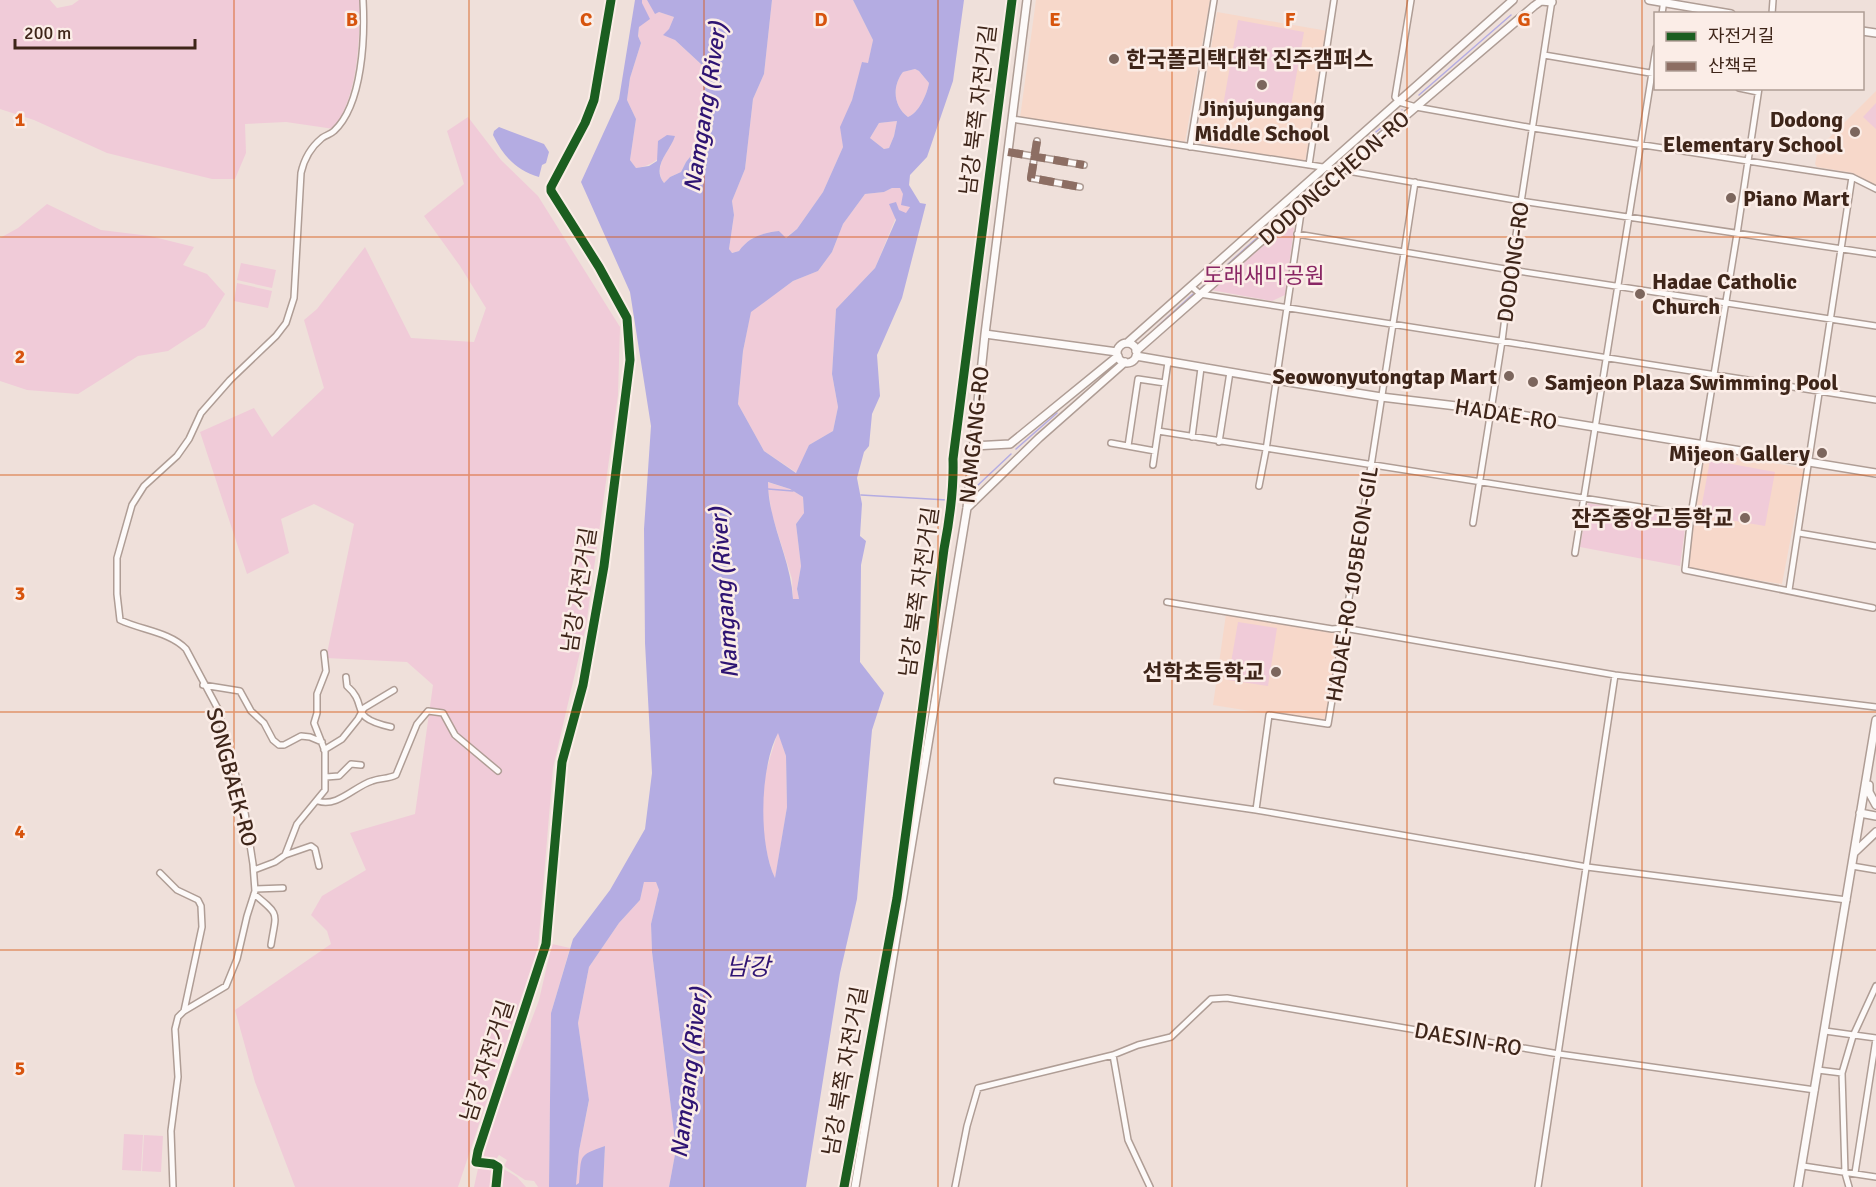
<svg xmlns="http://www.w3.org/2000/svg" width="1876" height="1187" viewBox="0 0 1876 1187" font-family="Signika,'Noto Sans KR',sans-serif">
	<rect width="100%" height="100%" fill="#efe0da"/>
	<path fill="#f7d8ca" d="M1036,0h174l-25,142 -165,-24z
		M1217,12l111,19 -23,131 -107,-19 -2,-5z
		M1876,91v95l-23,-13 -36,-6 -2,-3 3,-15z
		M1705,452l99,16 -22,116 -95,-15z
		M1226,614l107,17 6,8 -13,84 -113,-18z"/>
	<path fill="#f0cbd8" d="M0,0h50l7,8 15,-3 7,-5h281c-1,44 -1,91 -26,129l-48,-7 -41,2 1,29 -11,26h-23l-105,-26 -73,-33 -34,-11z
		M642,0h5l8,13 4,-1 15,5 -5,12 6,11 27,25 2,32 3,14 -3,11 1,16 -19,24 -5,10 -11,5 -6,6c-10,-14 0,-27 8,-39 -11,13 -19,22 -36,24l-6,-8 6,-41 -9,-19 3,-22 11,-35 -3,-7z
		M772,0h81l20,40 -5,24 -5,-2 -11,38 -11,27 2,20 -20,45 -26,37 -12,9 -6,-7c-17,2 -30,6 -40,20l-8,2 -2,-4 5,-34 -2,-14 13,-32 8,-70 11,-25z
		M1238,20l66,12 -15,85 -66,-11z
		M915,69l4,2 10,12c-2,11 -10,30 -21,34 -15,-11 -16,-31 -5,-45z
		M1876,103v26l-13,-12z
		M468,117l33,43 37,36 82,131 -2,68 -32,231 -33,142 -15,180 -80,239h-163l-40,-105 -20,-72 96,-66 -4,-13 -16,-16 11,-19 44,-26 -16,-37 65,-19 18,-129 -26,-23 -81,-4 28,-134 -40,-20 -33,15 8,34 -42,21 -47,-142 54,-24 18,29 52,-49 -20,-68 13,-11 48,-62 46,91 63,4 12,-34 -26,-42 -36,-50 40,-32 -17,-53z
		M897,121l-3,15 -5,12 -5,1 -14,-11 9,-15z
		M892,188h8l10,19 -4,7 -7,-4 -24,58 -39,41 -4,65 6,33 -5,24 -24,14 -12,28 -33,-22 -26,-47 5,-53 8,-40 42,-30 25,-10 14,-19 11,-28 22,-30 19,-2z
		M47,204l54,26 49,6 44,11 -11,18 24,9 18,20 -20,33 -37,24 -30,5 -60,38 -51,-4 -27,-9v-143l18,-10z
		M1288,225l6,3 -9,67 -13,6 -61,-11z
		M241,263l35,7 -4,18 -35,-8z
		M237,283l35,8 -4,17 -34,-7z
		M1710,460l65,12 -10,54 -65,-11z
		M767,482l23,7 13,8 1,16 -8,11 5,42 -4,23 2,10h-6l-1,-20 -20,-64z
		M1588,503l95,15 3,3 -6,45 -100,-19z
		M1238,622l39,6 -9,58 -40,-6z
		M778,731l8,25 1,51 -12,72c-12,-30 -16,-70 -10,-102 3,-15 9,-31 13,-46z
		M644,882h12l3,8 -8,34 1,28 24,197 -7,38h-66l2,-41 -23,13 -3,25 -3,1 3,-34 10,-50 -11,-78 11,-56 30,-44 21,-23z
		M552,944l18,4 -19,65 -2,174h-11l-4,-6 -9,-1 -21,-14 3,-6 -8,-5 -5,7 -15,-2 60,-160z
		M124,1134l19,1 -2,36 -19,-1z
		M144,1135l19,1 -2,36 -19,-1z
		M479,1164l14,1 2,3 -1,19h-20z
		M502,1168l15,9 9,10h-29l2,-15z"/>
	<path fill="#b4ace2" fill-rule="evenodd" d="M635,0h7v3l8,16 -11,8 -1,9 3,7 -11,35 -3,22 9,19 -6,41 6,8 13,-2 8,-5 1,-20 9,-6 8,1c-5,16 -24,30 -11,47l6,-6 11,-5 5,-10 19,-24 -1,-16 3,-11 -3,-14 -2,-32 -27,-25 -12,-5 6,-6 5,-12 -15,-5 -4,2 -8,-14h125l-8,74 -11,25 -8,70 -13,32 2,14 -5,34 3,4 7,-2c10,-14 23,-18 40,-20l7,7 11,-9 26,-37 20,-45 -3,-20 12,-27 10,-38 6,1 5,-23 -20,-40h111l-11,81 -26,76 -17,18 -1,10 11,18 6,1 -24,94 -25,57 3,41 -8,18 -3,32 -5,6 -7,26 5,26 -2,32 6,5 -5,24 -1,97 24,31 -12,37 -15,169 -17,74 -34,214h-137l7,-38 -24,-197 -1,-28 8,-34 -3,-8h-12l-4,18 -21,23 -30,44 -11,56 11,77 -10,51 -3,34 3,-2c3,-28 -2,-27 26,-37l-2,41h-54l2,-174 22,-74 37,-49 35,-61 7,-56 -7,-130 -1,-114 7,-103 -21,-134 -49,-110 38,-83zM915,69l4,2 10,12c-2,11 -10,30 -21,34 -15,-11 -16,-31 -5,-45zM897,121l-3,15 -5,12 -5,1 -14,-11 9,-15zM892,188h8l3,6 -2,11 9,2 -4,6 -7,-3 -3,-8 -7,2 7,16 -21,48 -39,41 -4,65 6,33 -5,24 -24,14 -13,28 -32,-22 -26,-47 5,-53 8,-39 42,-31 25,-10 14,-19 11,-28 22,-30 19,-2zM768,482l22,7 13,8 1,16 -8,11 5,42 -4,23 2,10h-6c-2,-40 -25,-77 -25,-117zM778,733l8,23 1,51 -12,71c-17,-36 -15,-111 3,-145z
		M499,127l45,17 5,8 -3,11 -4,2 -3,12c-22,-6 -36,-21 -46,-42l1,-4z"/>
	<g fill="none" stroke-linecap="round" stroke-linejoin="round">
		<path stroke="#b4ace2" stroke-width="1.5" d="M1419,95l92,-80
			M1370,137l32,-27
			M1228,264l70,-63
			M1201,288l21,-19
			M1158,326l35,-32
			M1016,449l41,-36
			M977,486l34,-32
			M768,489l25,2
			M861,495l86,5"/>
		<g stroke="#af9d95" stroke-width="8">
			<path id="minor" d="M1411,0l-16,97 4,5 17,5 117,21 319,49 24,12
				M1662,14l2,-14
				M1772,14l1,-14
				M1544,55l112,19
				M1739,88l19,4
				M1012,119l330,51 179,31 355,53
				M1037,141l-6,37 49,9
				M1190,147l24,-147
				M1008,152l76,13
				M1309,165l25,-165
				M1297,234l214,36 365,56
				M1191,286l9,8 676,106
				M1158,431l533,84 46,-281 22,-146
				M1192,437l9,-69
				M1219,442l11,-70
				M1111,443l44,8
				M1128,446l10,-67 27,4
				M1153,465l15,-103
				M1259,486l7,-36 36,-244
				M1691,515l-6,55 188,38
				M1473,523l29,-182 10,-80 40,-261
				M1799,533l77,13
				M1575,553l81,-505
				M1789,590l63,-413
				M1167,602l165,27 12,-1 271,47 261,32
				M346,677l1,9c23,20 -1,31 44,41
				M203,685l37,6 11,20 13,12 9,17 6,5h5l17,-9 9,1 12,5
				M324,750l18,-11 16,-20 6,-11 30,-18
				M326,777l13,-1 12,-12 10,1
				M1057,781l199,29 331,57 260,33
				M318,801c19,7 37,-15 54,-20 8,-3 16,-2 24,-6l21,-51 11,-13 15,2 12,22 43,36
				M1256,810l13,-95 59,9 43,-258 44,-284
				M285,855l26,-9 4,3 4,17
				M1852,866l24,4
				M254,870l21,-8 10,-7 12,-31 28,-34v-39l-11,-28 3,-10v-19l9,-23 -2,-18
				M160,873l17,17 21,10 3,6 1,21 -18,84
				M255,889l28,-1
				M254,894c27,22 22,18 17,51
				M1825,1031l51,7
				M1113,1055l15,85 22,47
				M1818,1070l24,3
				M1803,1166l73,11
				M1855,1173l21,-134
				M173,1187l-2,-56 7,-54 -3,-48 3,-12 6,-6 42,-25 11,-27 10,-43 8,-25 -2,-27 -9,-58 -26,-97 -32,-60c-16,-17 -45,-19 -66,-29l-3,-26v-36l15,-53 12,-19 33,-30 12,-17 12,-26 29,-33 46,-44 10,-13 8,-25 7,-125c3,-14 10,-26 21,-35 4,-3 9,-4 12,-7 29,-27 31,-95 29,-131
				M955,1187l12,-61 11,-38 135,-33 25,-10 33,-8 40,-38 16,-1 332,56 256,36
				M1538,1187l77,-512
				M1849,1187l-4,-14 -3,-100 11,-37 23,-50"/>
		</g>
		<g stroke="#af9d95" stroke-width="10">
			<path id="tertiary" d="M1649,0l82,14
				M1862,31l14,2
				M985,334l132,18
				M1127,343l386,-343
				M1117 353a10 10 0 1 1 20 0a10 10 0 1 1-20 0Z
				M1136,351l206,-181 192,-164 7,-5 11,1
				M1136,356l140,24 105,17 109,13 386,63
				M973,446l37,-2 108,-88
				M967,508l72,-70 86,-76
				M1869,785v7l7,13
				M1860,813l16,3
				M1855,852l21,-20
				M855,1187l112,-679 18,-174 42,-334
				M1798,1187l78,-467"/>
		</g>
		<use href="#minor" stroke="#fdfaf9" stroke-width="5"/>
		<use href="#tertiary" stroke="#fdfaf9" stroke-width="7"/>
		<path stroke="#8d6e63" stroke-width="8" stroke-dasharray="15 8" stroke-linecap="butt" d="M1037,141l-6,37 49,9
			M1008,152l76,13"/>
		<g stroke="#fbede7" stroke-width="13">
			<path id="cycleway" d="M496,1187l2,-20 -5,-3 -17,-2 2,-11 68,-207 16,-182 21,-77 21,-119 26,-206 -3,-42 -28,-51 -48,-76v-4l34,-64 9,-23 17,-100
				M844,1187l53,-289 47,-349c6,-31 10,-59 9,-90l59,-459"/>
		</g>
		<use href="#cycleway" stroke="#1b5e20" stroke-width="9"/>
	</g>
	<path fill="none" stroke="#d7540d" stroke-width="1.5" stroke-opacity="0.55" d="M234,0v1187M469,0v1187M704,0v1187M938,0v1187M1172,0v1187M1407,0v1187M1642,0v1187M0,237h1876M0,475h1876M0,712h1876M0,950h1876"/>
	<g fill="#7c665d" stroke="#fbede7" stroke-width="2">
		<circle cx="1114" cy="59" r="6"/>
		<circle cx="1262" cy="85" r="6"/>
		<circle cx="1855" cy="132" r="6"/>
		<circle cx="1731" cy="198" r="6"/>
		<circle cx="1640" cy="294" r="6"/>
		<circle cx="1509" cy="376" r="6"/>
		<circle cx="1533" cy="382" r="6"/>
		<circle cx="1822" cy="453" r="6"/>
		<circle cx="1745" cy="518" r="6"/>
		<circle cx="1276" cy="672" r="6"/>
	</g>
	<g text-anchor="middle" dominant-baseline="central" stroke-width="5" stroke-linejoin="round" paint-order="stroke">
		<g font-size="22" font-weight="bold" fill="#3e2519" stroke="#fbede7" text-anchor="end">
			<text x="1126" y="59" text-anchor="start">한국폴리택대학 진주캠퍼스</text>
			<text x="1262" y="108" text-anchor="middle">Jinjujungang<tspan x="1262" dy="25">Middle School</tspan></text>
			<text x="1843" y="119">Dodong<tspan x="1843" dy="25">Elementary School</tspan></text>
			<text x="1743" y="198" text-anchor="start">Piano Mart</text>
			<text x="1652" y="281" text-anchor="start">Hadae Catholic<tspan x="1652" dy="25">Church</tspan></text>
			<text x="1497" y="376">Seowonyutongtap Mart</text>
			<text x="1545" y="382" text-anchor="start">Samjeon Plaza Swimming Pool</text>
			<text x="1810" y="453">Mijeon Gallery</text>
			<text x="1733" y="518">잔주중앙고등학교</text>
			<text x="1264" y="672">선학초등학교</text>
		</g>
		<g font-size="22" fill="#3e2519" stroke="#fbede7">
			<text transform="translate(978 110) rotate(-83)">남강 북쪽 자전거길</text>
			<text transform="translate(1334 178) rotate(-41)">DODONGCHEON-RO</text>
			<text transform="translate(1513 262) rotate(-82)">DODONG-RO</text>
			<text transform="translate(1506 414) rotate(9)">HADAE-RO</text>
			<text transform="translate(974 435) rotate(-84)">NAMGANG-RO</text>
			<text transform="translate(1352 584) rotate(-81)">HADAE-RO 105BEON-GIL</text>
			<text transform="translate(579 590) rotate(-81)">남강 자전거길</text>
			<text transform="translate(919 592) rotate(-82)">남강 북쪽 자전거길</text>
			<text transform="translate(232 777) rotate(75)">SONGBAEK-RO</text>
			<text transform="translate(1468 1039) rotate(10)">DAESIN-RO</text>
			<text transform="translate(487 1061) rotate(-72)">남강 자전거길</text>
			<text transform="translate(845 1071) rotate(-80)">남강 북쪽 자전거길</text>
		</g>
		<g font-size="22" fill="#892664" stroke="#fbede7">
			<text x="1264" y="275">도래새미공원</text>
		</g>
		<g font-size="24" font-style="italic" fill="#2f1473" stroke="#fbede7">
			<text transform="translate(705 107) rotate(-81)">Namgang (River)</text>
			<text transform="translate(724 593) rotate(-94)">Namgang (River)</text>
			<text x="748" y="967">남강</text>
			<text transform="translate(689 1073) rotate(-83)">Namgang (River)</text>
		</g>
	</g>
	<g font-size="20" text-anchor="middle" font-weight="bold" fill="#d7540d" stroke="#fbede7" stroke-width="5" stroke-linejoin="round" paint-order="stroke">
		<text x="352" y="26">B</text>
		<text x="586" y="26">C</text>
		<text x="821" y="26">D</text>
		<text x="1055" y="26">E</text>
		<text x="1290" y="26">F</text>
		<text x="1524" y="26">G</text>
		<text x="20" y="126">1</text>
		<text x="20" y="363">2</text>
		<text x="20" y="600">3</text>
		<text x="20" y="838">4</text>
		<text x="20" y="1075">5</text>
	</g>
	<rect x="1654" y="12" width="210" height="78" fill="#fbede7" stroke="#af9d95" stroke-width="1.5"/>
	<rect x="1666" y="32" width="30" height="9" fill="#1b5e20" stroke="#af9d95" stroke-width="1.5"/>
	<text x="1708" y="42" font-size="18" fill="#3e2519">자전거길</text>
	<rect x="1666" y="62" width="30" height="9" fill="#8d6e63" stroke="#af9d95" stroke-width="1.5"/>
	<text x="1708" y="72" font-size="18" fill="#3e2519">산책로</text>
	<path d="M15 39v9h180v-9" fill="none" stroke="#3e2519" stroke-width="3"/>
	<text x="24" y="39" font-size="18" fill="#3e2519" stroke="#fbede7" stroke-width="4.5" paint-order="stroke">200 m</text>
</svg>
